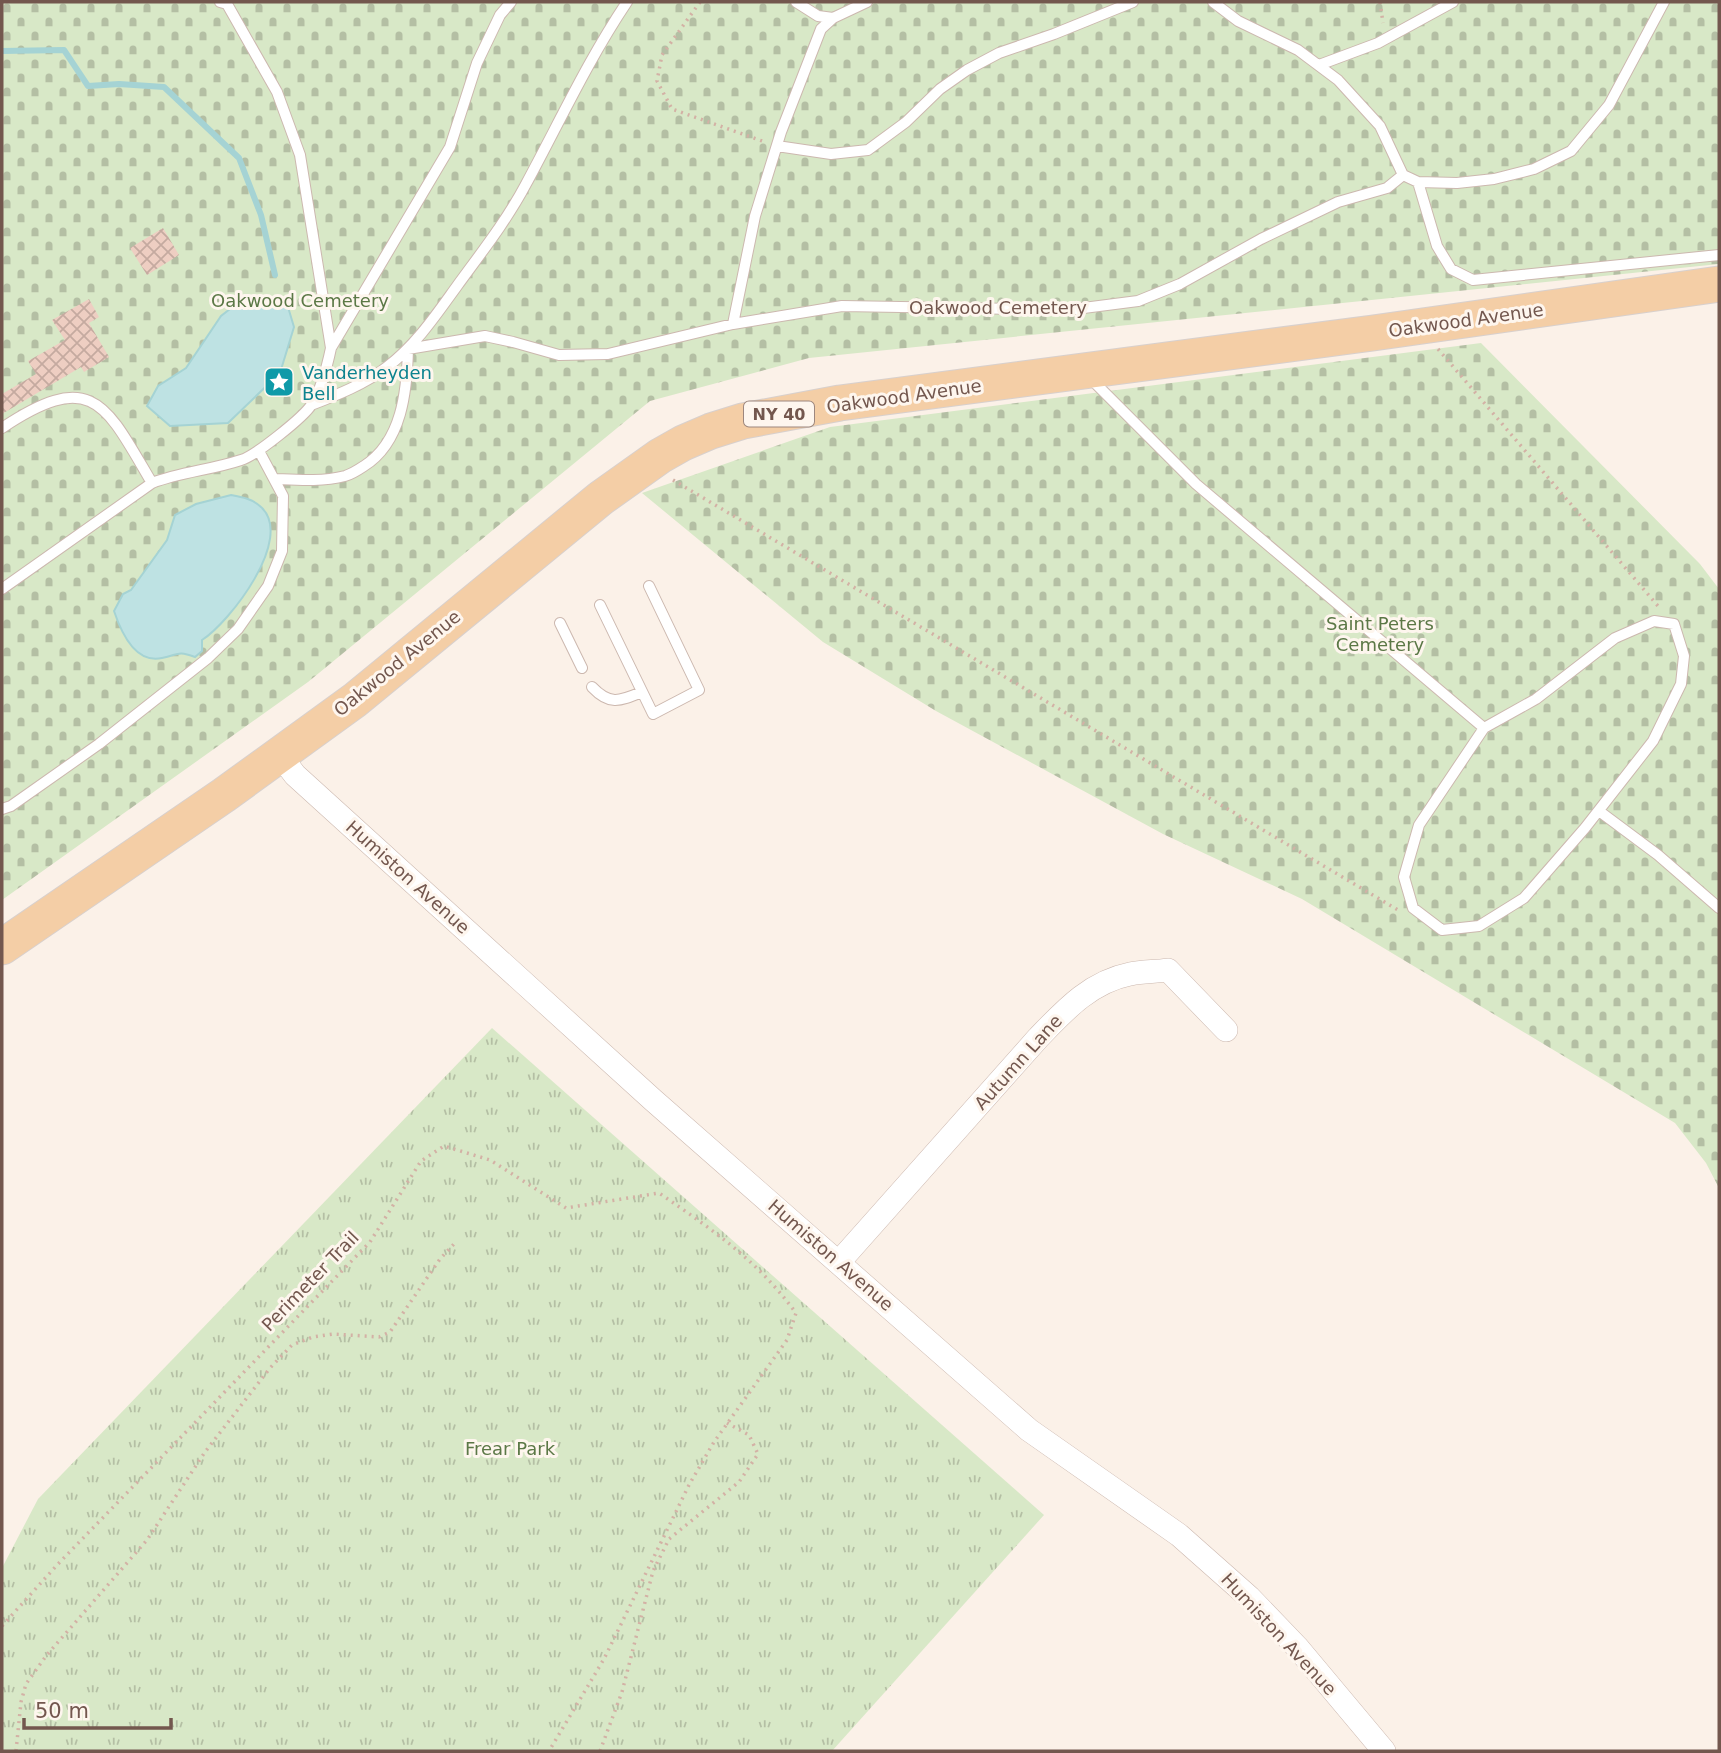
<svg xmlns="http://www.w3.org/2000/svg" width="1721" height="1753" viewBox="0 0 1721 1753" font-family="'DejaVu Sans',sans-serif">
	<defs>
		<pattern id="cemetery-stones" width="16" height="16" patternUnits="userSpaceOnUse" patternTransform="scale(1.75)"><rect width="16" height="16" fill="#d8e8c7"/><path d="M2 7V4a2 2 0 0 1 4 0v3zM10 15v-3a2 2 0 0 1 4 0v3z" fill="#b4bfa4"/></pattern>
		<pattern id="park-tufts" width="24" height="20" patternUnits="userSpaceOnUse" patternTransform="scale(1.75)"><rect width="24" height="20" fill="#d8e8c7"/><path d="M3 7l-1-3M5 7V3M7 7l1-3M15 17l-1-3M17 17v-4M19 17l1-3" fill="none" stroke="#b4bfa4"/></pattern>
		<pattern id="building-cross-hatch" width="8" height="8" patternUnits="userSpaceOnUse" patternTransform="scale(1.75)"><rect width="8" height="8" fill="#eecec2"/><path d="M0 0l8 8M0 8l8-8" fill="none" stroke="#c5aaa0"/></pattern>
	</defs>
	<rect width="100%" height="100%" fill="#fbf1e8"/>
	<path fill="url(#cemetery-stones)" d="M2,2h1717v262l-910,94 -159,43 -342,281 -306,218z
		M1481,343l219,221 19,25v599l-13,-25 -31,-40 -373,-224 -139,-65 -227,-123 -113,-69 -181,-149 188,-66z"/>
	<path fill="url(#park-tufts)" d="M492,1028l552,487 -212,236h-830v-183l36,-69z"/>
	<path fill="#bee2e3" stroke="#a5d3d4" stroke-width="2" d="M239,302l27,1 22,4 6,20 -14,46 -52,50 -58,3 -23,-20 11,-20 28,-18 35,-52z
		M231,495c11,2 22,4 30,12 34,31 -31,115 -59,133v11l-7,6c-19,-7 -16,-2 -33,1 -27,6 -41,-26 -48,-47l9,-17 8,-4 36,-50 8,-25 21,-11z"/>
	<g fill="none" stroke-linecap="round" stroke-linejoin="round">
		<path stroke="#a5d3d4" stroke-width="6" d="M2,51l62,-1 24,36 31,-2 45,3 75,71 22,57 14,60"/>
	</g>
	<path fill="url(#building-cross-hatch)" d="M163,228l16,27 -32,20 -17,-27z
		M89,299l10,18 -10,6 20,34 -25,15 -3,-5 -79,47v-20l34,-20 -8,-13 37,-21 -13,-20z"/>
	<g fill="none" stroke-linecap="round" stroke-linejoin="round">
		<g stroke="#ccb8af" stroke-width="12">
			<path id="service" d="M796,2l22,14 15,2
				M1213,2l25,19 60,29 40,30 42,46 23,49 15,7 39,1 37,-4 40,-10 37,-18 38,-46 55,-103
				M1319,65l59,-22 75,-41
				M777,146l54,8 37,-4 38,-28 34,-33 27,-19 32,-17 55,-19 79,-32
				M1418,182l19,64 14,23 22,11 246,-25
				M733,324l22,-108 26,-84 40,-103 12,-11 34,-16
				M331,348l119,-201 27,-84 23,-48 11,-13
				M1089,377l107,107 288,244
				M311,405c26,-10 54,-21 76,-38 29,-22 49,-52 70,-81 24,-33 50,-66 69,-102 33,-61 62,-124 101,-182
				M2,428c91,-61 104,-23 150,55 29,-11 59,-13 89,-23 14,-4 63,-43 71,-56 10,-17 15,-37 19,-56l-31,-193 -23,-63 -50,-88 -7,-2
				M275,479c23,1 46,3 70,-3 7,-2 13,-6 19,-10 38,-24 43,-75 44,-117l77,-13 28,6 46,13 49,-1 125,-30 109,-18 226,4 70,-9 42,-17 81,-45 77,-37 49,-14 16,-13
				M2,589l150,-106
				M600,605l53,109 46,-24 -50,-104
				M1654,621l20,3 10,32 -3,28 -28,57 -68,87 -61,70 -45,28 -37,4 -29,-22 -9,-31 15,-52 65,-97 52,-29 79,-61z
				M560,623l22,45
				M592,687c18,19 28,14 50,5
				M2,809l9,-3 88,-62 109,-86 30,-29 30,-43 14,-35 1,-55 -24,-45
				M1599,811l59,44 61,53"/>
		</g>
		<g stroke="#ccb8af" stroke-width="24">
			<path id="minor" d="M279,754l16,21 358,325 376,330 150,105 70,62 48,50 87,104
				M839,1262l199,-224c26,-27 52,-56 92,-64 12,-3 25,-2 38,-4l58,60"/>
		</g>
		<g stroke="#d8d0cd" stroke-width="37">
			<path id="primary" d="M2,947l222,-152 131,-95 246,-202 59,-42 23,-13 28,-12 32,-10 97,-18 533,-70 346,-49"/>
		</g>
		<path stroke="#d3b1a5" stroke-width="3.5" stroke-dasharray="2 5" stroke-linecap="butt" d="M700,2l-38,53 -5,26 15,28 93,33
			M1380,2l3,21
			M1438,349l220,257
			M673,480l725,430
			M2,1626l56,-62 312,-322 51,-81 23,-15 46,14 76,48 93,-15c54,37 98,67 137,120l-9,27 -73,102 -25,43 -85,174 -55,92
			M16,1751l5,-49 5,-18 20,-28 101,-116 58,-88 65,-84 22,-23 21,-8 20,-3 46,3 11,-5 50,-73 14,-15
			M600,1751l22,-59 31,-121 16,-32 70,-57 19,-28 -9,-19 -22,-12"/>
		<use href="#service" stroke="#fff" stroke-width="10"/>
		<use href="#minor" stroke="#fff" stroke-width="23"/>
		<use href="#primary" stroke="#f4cea6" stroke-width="35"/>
	</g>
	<defs>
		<g id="sight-square" transform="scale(1.575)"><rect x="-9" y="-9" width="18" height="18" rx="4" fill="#0f9aa8" stroke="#fef6ee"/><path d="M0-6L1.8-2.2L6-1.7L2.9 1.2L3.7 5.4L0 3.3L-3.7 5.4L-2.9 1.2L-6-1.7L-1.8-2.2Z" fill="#fff"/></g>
	</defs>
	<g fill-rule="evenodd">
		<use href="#sight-square" x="279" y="382"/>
	</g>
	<g text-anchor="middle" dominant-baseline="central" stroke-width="6" stroke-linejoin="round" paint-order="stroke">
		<rect fill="#fef6ee" stroke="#9d877e" stroke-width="2" x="744" y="401.5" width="70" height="25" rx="5"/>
		<g font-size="16" font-weight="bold" fill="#73574e">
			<text x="779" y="414">NY 40</text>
		</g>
		<g font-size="18" fill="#5b7846" stroke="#fef6ee">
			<text x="300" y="300">Oakwood Cemetery</text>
			<text x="1380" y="623">Saint Peters<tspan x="1380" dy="21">Cemetery</tspan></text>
			<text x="510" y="1448">Frear Park</text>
		</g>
		<g font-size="18" fill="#73574e" stroke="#fef6ee">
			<text x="998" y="307">Oakwood Cemetery</text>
			<text transform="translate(1466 320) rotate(-8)">Oakwood Avenue</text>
			<text transform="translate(904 396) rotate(-8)">Oakwood Avenue</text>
			<text transform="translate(397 663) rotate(-39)">Oakwood Avenue</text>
			<text transform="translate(408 877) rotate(42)">Humiston Avenue</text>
			<text transform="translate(1018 1062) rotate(-48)">Autumn Lane</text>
			<text transform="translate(831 1255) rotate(41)">Humiston Avenue</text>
			<text transform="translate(310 1281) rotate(-46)">Perimeter Trail</text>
			<text transform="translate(1279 1634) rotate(47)">Humiston Avenue</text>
		</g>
		<g font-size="18" fill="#0d838f" stroke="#fef6ee" text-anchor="start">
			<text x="302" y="372">Vanderheyden<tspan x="302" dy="21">Bell</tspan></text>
		</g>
	</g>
	<rect width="1721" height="1753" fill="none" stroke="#73574e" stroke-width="7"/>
	<path d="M24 1718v10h147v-10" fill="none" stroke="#73574e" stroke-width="3.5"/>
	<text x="35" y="1718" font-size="21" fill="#73574e" stroke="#fef6ee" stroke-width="5" paint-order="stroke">50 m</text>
</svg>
